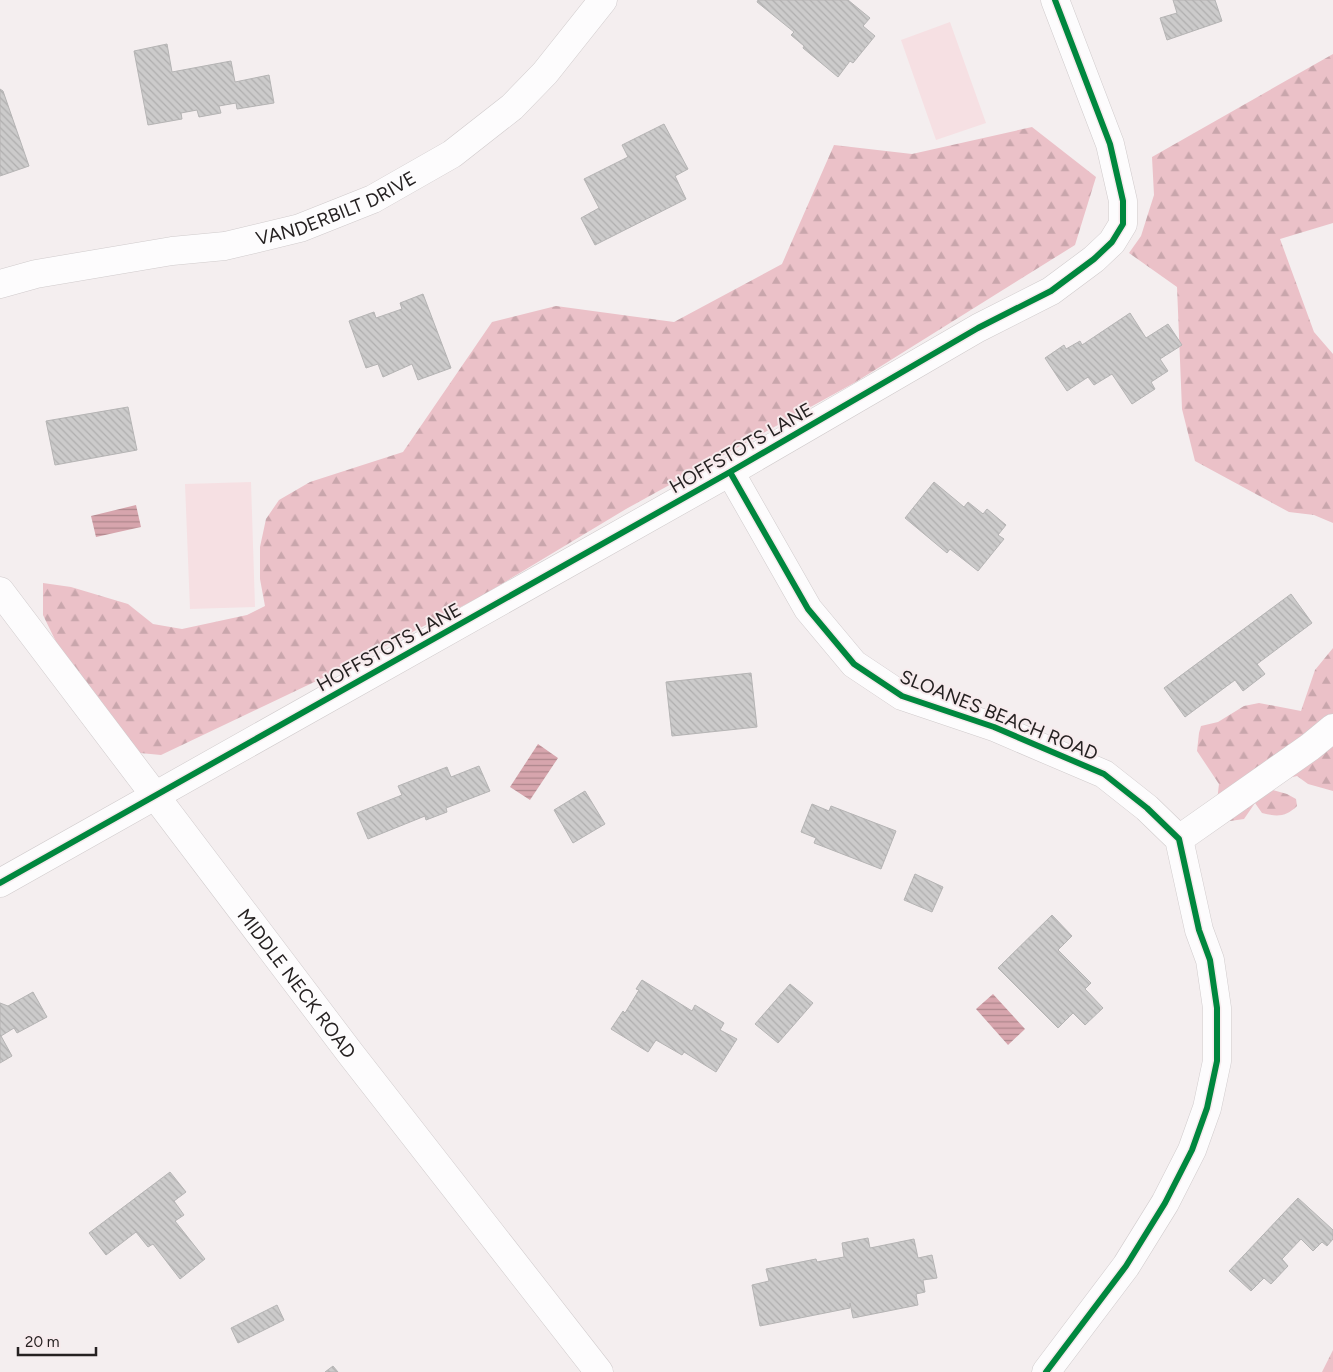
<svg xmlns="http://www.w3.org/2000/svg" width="1333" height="1372" viewBox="0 0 1333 1372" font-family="Figtree,sans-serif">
	<defs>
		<pattern id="forest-firs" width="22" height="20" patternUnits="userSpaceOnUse" patternTransform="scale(1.25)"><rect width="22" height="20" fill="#ebc1c8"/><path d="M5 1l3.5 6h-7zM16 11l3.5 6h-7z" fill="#c9a6ac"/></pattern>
		<pattern id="water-rules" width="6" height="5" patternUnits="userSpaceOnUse" patternTransform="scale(1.25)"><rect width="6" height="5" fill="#d7a5ad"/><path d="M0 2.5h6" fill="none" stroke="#ae868c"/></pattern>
		<pattern id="building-back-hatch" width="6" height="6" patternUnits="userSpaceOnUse" patternTransform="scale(1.25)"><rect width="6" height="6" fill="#cccbcb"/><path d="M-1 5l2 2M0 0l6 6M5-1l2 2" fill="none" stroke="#afaeae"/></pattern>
	</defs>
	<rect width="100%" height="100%" fill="#f4eeef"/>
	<path fill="url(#forest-firs)" d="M1333,54v169l-53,16 34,93 19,22v169l-19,-8 -25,-3 -94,-51 -13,-52 -5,-122 -48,-34 12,-17 13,-41 -2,-38z
		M1032,127l64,50 -21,68 -221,138 -228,126 -146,88 -151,78 -168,80 -21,-2 -80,-103 -17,-35v-32l28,4 57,17 25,20 29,5 65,-14 18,-9 -5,-27v-32l6,-28 13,-19 31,-18 93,-30 89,-130 64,-16 118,16 108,-58 52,-119 78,9z
		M1333,648v143l-25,-7 -11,-8 -13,3 -15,10 18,5 9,5 1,7c-11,11 -20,11 -35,7l-7,-10 -11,16 -14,2 -11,-3 -2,-17 2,-17 -22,-33 2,-18 2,-7 17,-4 26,-16 15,-3 42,8 14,-41z
		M1333,1350v22h-11z"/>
	<path fill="#f6e0e3" d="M950,22l36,101 -50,17 -35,-100z
		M251,482l4,125 -65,2 -5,-125z"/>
	<path fill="url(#water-rules)" d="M136,505l5,22 -45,10 -5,-21z
		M538,744l20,14 -28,42 -20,-13z
		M993,994l32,35 -17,16 -32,-36z"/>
	<path fill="url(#building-back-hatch)" stroke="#b5b4b4" d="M758,0h90l22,18 -7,8 12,10 -22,27 -3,-2 -12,16 -35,-29 1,-2 -13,-11 3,-3 -37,-30z
		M1173,0h42l7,21 -55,19 -7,-22 17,-5z
		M167,44l5,28 59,-11 4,21 34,-7 5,28 -37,6 -1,-6 -17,3 2,7 -22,4 -2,-7 -16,3 1,6 -34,6 -14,-74z
		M0,89l3,2 26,75 -29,10z
		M664,124l24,45 -13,7 11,23 -91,46 -14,-27 18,-10 -15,-29 44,-22 -6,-12z
		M423,294l28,74 -33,12 -6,-16 -29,13 -5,-13 -12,4 -17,-47 25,-9 2,6 26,-9 -2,-6z
		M1130,313l16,25 22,-14 14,21 -22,14 8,12 -17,11 4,7 -23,15 -20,-30 -18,11 -6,-8 -21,14 -22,-33 19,-13 2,4 14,-8 2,4z
		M128,407l9,43 -82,15 -9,-44z
		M934,482l30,25 4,-5 15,12 4,-5 19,16 -8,10 6,4 -26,32 -28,-22 -3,4 -42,-35z
		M1291,594l21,29 -55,41 8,10 -22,17 -8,-11 -50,37 -21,-29z
		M751,673l6,54 -85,9 -6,-54z
		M479,766l11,25 -44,17 1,4 -21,8 -1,-4 -57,23 -11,-26 45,-18 -4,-9 49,-19 4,10z
		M585,791l20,33 -32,19 -19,-33z
		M812,804l17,7 2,-5 65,25 -15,38 -67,-26 2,-5 -15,-6z
		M915,874l28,13 -11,25 -28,-12z
		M1052,915l20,21 -14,14 33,33 -6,6 18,19 -18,17 -12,-12 -15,15 -60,-60z
		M642,980l50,31 3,-6 29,18 -4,7 17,9 -21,33 -32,-20 -2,3 -26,-15 -8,12 -37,-23 12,-18 2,2 14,-23 -3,-1z
		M790,984l23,19 -35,40 -23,-19z
		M33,992l14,25 -30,16 -3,-5 -13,8 11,20 -12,7v-60l8,3z
		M170,1172l16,20 -12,9 10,14 -9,6 30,38 -25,20 -27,-35 -5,3 -12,-15 -30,23 -17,-22z
		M1298,1198l35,32v9l-6,7 -5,-4 -9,9 -12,-12 -19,20 6,7 -17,18 -7,-6 -13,13 -22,-20z
		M868,1238l2,10 44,-9 4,19 14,-3 5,23 -14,2 2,12 -9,2 2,11 -65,13 -3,-15v5l-90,18 -8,-41 17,-4 -3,-12 50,-10 1,3 27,-5 -2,-14z
		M277,1305l7,15 -46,23 -7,-15z
		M333,1366l5,6h-13z"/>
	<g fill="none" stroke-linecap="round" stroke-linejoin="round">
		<g stroke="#d0cbcc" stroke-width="29">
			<g id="minor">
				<path id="s1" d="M0,284l36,-10 136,-23 53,-5 75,-18 73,-29 79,-45 60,-47 33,-34 58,-73"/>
				<path d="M730,472l78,137 46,55 48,32 92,31 110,47 43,34 32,31 20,91 11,30 7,48v53l-10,47 -15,42 -27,53 -39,63 -80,106"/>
				<path id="s2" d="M0,591l350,462 249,319"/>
				<path d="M1179,839l131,-92 23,-19"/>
				<path d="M0,883l730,-411 248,-144 73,-37 43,-32 18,-17 11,-18v-23l-13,-57 -55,-144"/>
			</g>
		</g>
		<use href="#minor" stroke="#fdfcfd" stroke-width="28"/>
		<g stroke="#f7ebed" stroke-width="9">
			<path id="cycleway" d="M730,472l78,137 46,55 48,32 92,31 110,47 43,34 32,31 20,91 11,30 7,48v53l-10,47 -15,42 -27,53 -39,63 -80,106
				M0,883l730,-411 248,-144 73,-37 43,-32 18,-17 11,-18v-23l-13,-57 -55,-144"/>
		</g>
		<use href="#cycleway" stroke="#00873e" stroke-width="6"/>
	</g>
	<g text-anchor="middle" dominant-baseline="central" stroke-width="4" stroke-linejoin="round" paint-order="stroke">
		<g font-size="19" fill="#252121" stroke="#f7ebed">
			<text stroke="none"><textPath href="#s1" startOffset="346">VANDERBILT DRIVE</textPath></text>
			<text transform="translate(741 448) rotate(-30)">HOFFSTOTS LANE</text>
			<text transform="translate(389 647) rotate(-29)">HOFFSTOTS LANE</text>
			<text transform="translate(999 715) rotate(22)">SLOANES BEACH ROAD</text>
			<text stroke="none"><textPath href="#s2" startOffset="492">MIDDLE NECK ROAD</textPath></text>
		</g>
	</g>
	<path d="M18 1347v8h78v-8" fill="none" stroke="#252121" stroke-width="2.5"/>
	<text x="25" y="1347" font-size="15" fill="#252121" stroke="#f7ebed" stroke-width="4" paint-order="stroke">20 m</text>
</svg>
